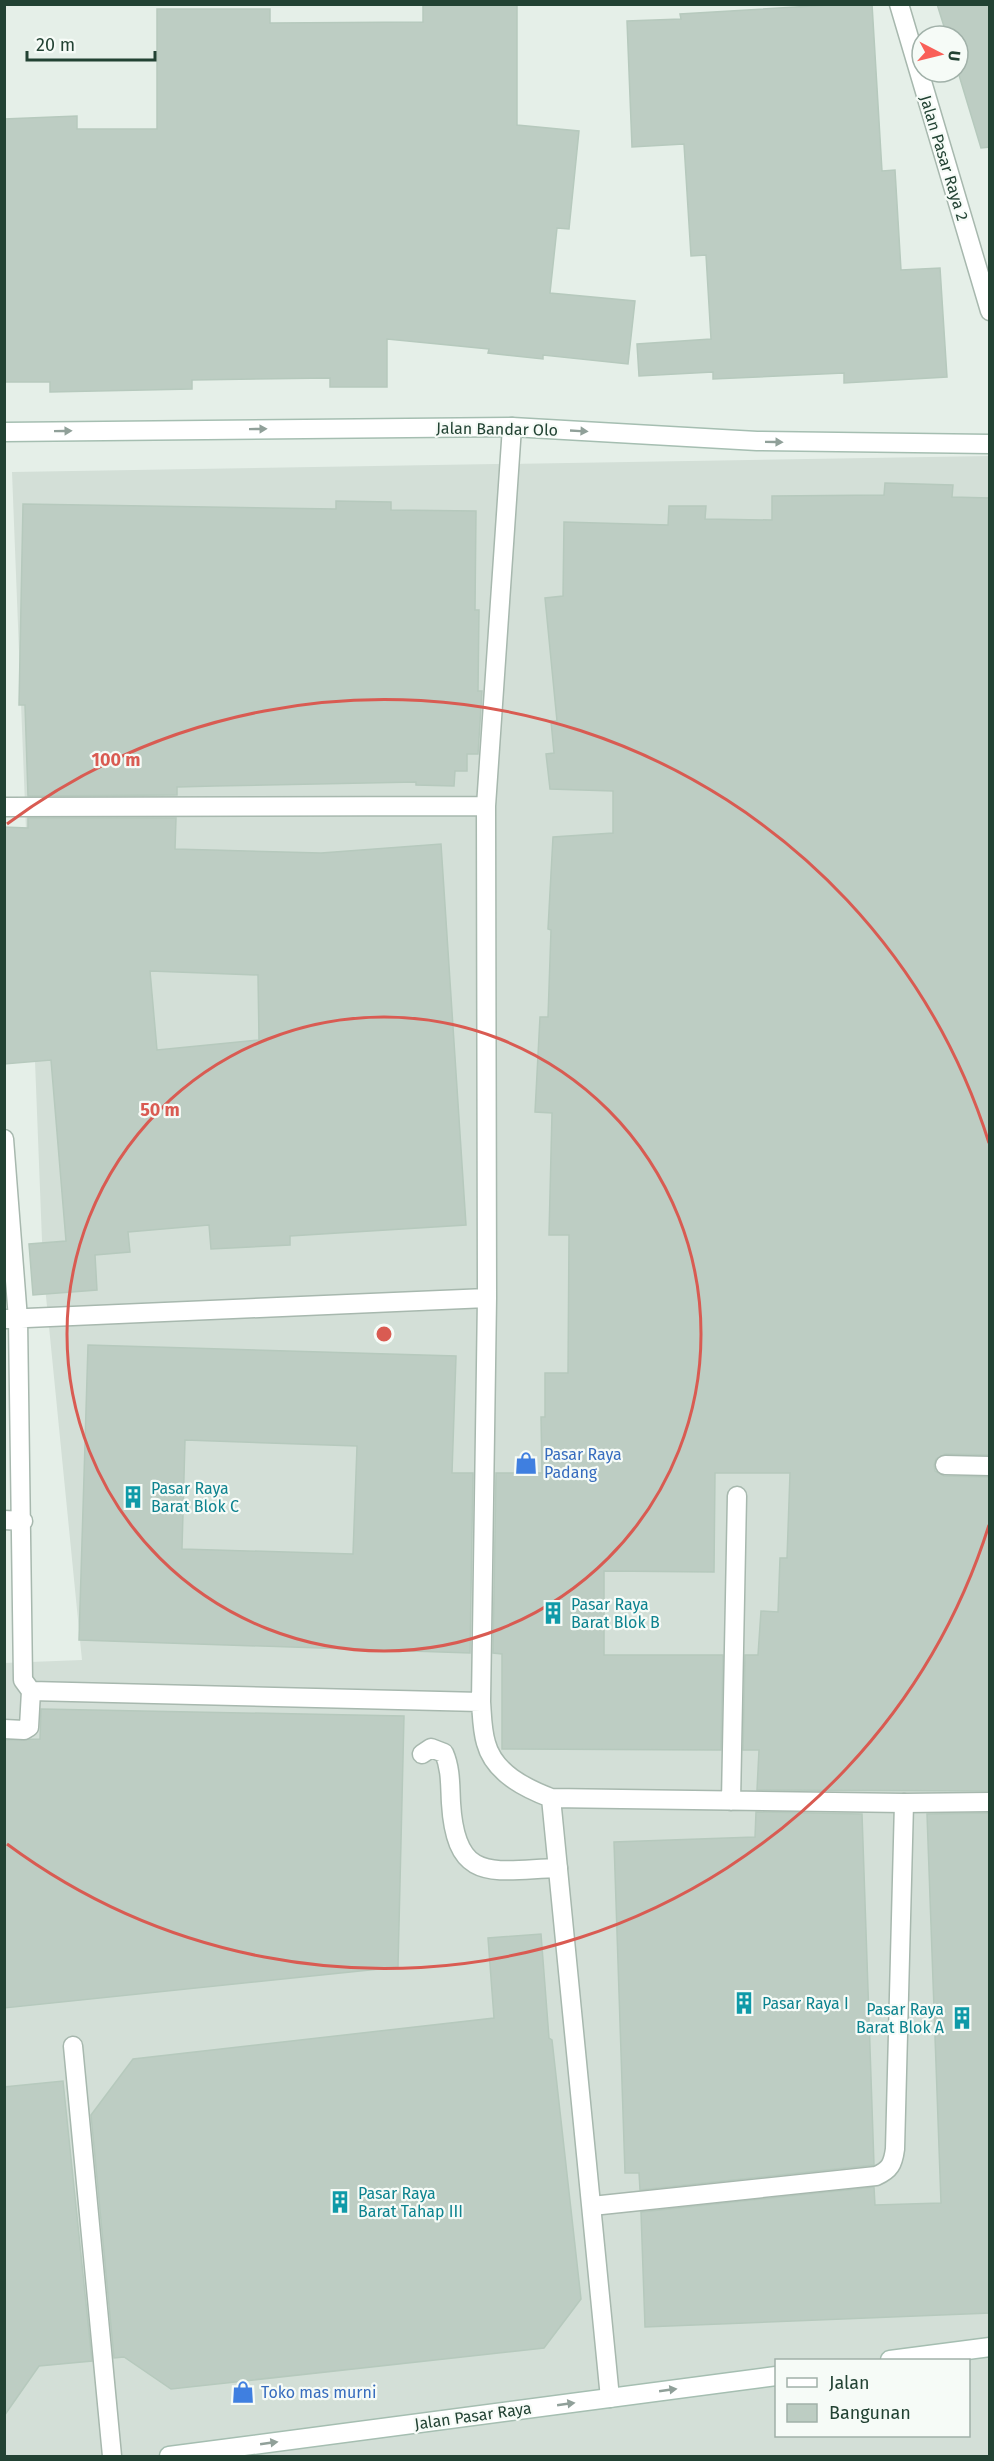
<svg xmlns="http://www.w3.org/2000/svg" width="994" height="2461" viewBox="0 0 994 2461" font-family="'Fira Sans',sans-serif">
	<rect width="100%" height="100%" fill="#e5efe8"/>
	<path fill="#d3dfd7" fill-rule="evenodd" d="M989,456v2000h-984l-1,-793 78,-3 -39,-394 -31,-794zM776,2360h192v76h-192z"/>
	<path fill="#bdcdc3" stroke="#b6c9bd" stroke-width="1.5" fill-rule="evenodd" d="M423,4h94v121l62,6 -10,98 -12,-1 -7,65 85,8 -7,63 -85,-9v4l-55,-6 1,-4 -102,-10v48h-57v-9l-138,2v9l-142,3v-10h-46v-263l73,-3v13h80v-120h113v14l153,-1z
		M845,4h27l10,167 13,-1 6,100 39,-2 7,109 -103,6v-10l-131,6v-7l-74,4 -2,-32 74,-5 -5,-84 -15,1 -7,-112 -52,3 -5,-126 54,-2 -1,-5z
		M937,4h53v143l-9,1 -23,-76v-36h-11z
		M885,483l68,2 -1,12 38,1v957l-45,-1 -9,5 -2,6 1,6 9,5 46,1v314l-233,-1 2,-40h-16l2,-95h13l3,-44 17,1 2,-54h7l3,-85h-75l-1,99 -110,-1v84h119l-2,95 -219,-1v-95l-9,-1 3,-180h46l-1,-56h4v-44h23l1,-138h-20l3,-122 -17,-1 5,-95h8l3,-87 -3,-1 5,-92 60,-4v-42l-63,-2 -4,-35 8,-1 -3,-32h6l-12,-123 18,-2 1,-74 104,3 1,-19h37l-1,13 67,1v-24l112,-1z
		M336,501l55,1v8l85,1 -1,99h4l-1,81h4l-4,63h-11v17h-12l-1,15 -38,-1v-3l-201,4 -38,1v8l-149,1 -3,-91h-6l4,-201 313,5z
		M28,818h148l-1,31 146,4 120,-9 25,381 -176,11v9l-79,4 -2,-24 -81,7 2,20 -35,3 2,35 -64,5 -4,-51 37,-3 -15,-181 -47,4v-237l24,1zM150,971l108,4 1,65 -102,10z
		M88,1345l368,11 -4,117h21l-3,180 -391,-13zM185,1440l172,6 -4,108 -171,-5z
		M41,1709l363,7 -6,251 -394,41v-268l36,-1z
		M756,1812l106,2 12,351 -234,25 -1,-17h-14l-11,-331 141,-5z
		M990,1813v500l-345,14 -4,-115 233,-25 1,18 66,-2 -14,-389z
		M541,1934l8,104 3,2 29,259 -37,49 -373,41 -47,-32 -10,1 -23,-243 42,-56 361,-41 -6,-80z
		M63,2081l29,280 -53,5 -35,50v-329z"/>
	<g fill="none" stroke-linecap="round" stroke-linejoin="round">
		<g stroke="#a7b8ae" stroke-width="21">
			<path id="lane" d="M422,1754l9,-6 13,5c7,16 6,33 7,50 5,82 42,67 107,65
				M73,2046l39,410
				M592,2206l284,-30c14,-6 17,-12 19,-27l9,-346"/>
		</g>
		<g stroke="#a7b8ae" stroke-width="21">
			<path id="street" d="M899,4l91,307
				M512,427l-26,379 1,492 -6,404c1,13 1,28 5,41 8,30 39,45 65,55l353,5 86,-1
				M4,807l482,-1
				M4,1139l14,180 5,361 8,11 450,11
				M4,1319l483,-21
				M945,1465l45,1
				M4,1520l19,1
				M4,1729l20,1 5,-3 2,-36
				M551,1798l59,600
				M731,1801l6,-305"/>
		</g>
		<g stroke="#a5beb1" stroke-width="21">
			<path id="secondary" d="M4,432l508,-5 245,14 233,3
				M890,2360l100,-13
				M169,2456l607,-80"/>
		</g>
		<use href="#lane" stroke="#fff" stroke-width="18"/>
		<use href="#street" stroke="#fff" stroke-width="18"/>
		<use href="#secondary" stroke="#fff" stroke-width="18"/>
	</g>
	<defs><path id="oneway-solid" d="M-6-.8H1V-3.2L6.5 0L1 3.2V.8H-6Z" transform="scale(1.5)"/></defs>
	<g fill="#90a099">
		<use href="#oneway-solid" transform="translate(258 429) rotate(-1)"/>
		<use href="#oneway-solid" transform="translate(63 431) rotate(-1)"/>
		<use href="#oneway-solid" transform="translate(579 431) rotate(3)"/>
		<use href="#oneway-solid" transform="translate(774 442) rotate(1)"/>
		<use href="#oneway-solid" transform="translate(668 2390) rotate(-8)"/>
		<use href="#oneway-solid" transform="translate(566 2404) rotate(-8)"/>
		<use href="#oneway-solid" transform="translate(269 2443) rotate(-8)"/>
	</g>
	<g fill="none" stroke="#d95b52" stroke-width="3">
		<circle cx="384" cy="1334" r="317"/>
		<path d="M989 1525A634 634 0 0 1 7 1844M7 824A634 634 0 0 1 989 1143"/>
	</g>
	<defs>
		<g id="shop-bare" transform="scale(1.8)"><path d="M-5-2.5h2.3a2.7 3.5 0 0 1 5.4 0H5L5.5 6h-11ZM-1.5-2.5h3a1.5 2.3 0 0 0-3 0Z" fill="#3f7fe0" stroke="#f6fbf7" stroke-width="2.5" paint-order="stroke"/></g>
		<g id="building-bare" transform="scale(1.8)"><path d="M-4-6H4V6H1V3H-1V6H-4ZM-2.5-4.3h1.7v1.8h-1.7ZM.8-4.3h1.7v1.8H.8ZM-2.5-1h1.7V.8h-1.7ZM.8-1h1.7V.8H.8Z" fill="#0f9aa8" stroke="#f6fbf7" stroke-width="2.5" paint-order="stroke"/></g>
	</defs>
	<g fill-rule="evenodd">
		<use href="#shop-bare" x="526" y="1463"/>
		<use href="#building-bare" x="133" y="1497"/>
		<use href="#building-bare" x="553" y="1613"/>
		<use href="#building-bare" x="744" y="2003"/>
		<use href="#building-bare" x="962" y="2018"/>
		<use href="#building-bare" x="340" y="2202"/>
		<use href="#shop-bare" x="243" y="2392"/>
	</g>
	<g text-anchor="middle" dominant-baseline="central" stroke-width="4.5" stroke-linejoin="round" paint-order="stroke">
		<g font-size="16" fill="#224233" stroke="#f6fbf7">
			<text transform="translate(944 158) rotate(73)">Jalan Pasar Raya 2</text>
			<text transform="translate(497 429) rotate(1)">Jalan Bandar Olo</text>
			<text transform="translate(473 2416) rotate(-8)">Jalan Pasar Raya</text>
		</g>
		<g font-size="16" fill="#366cbe" stroke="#f6fbf7" text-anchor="start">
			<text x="544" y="1454">Pasar Raya<tspan x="544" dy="18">Padang</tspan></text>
			<text x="261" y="2392">Toko mas murni</text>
		</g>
		<g font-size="16" fill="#0d838f" stroke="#f6fbf7" text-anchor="start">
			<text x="151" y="1488">Pasar Raya<tspan x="151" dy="18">Barat Blok C</tspan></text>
			<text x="571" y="1604">Pasar Raya<tspan x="571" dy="18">Barat Blok B</tspan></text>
			<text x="762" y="2003">Pasar Raya I</text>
			<text x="944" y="2009" text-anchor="end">Pasar Raya<tspan x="944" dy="18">Barat Blok A</tspan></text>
			<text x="358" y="2193">Pasar Raya<tspan x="358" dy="18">Barat Tahap III</tspan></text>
		</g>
	</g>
	<circle cx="384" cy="1334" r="9" fill="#d95b52" stroke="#f6fbf7" stroke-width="3"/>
	<g font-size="18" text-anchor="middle" font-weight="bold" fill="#d95b52" stroke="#f6fbf7" stroke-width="4.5" stroke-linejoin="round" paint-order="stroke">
		<text x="116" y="766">100 m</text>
		<text x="160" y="1116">50 m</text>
	</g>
	<rect width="994" height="2461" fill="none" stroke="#224233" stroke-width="12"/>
	<rect x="775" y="2359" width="195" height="78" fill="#f6fbf7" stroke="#a1b1a9" stroke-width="1.5"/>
	<rect x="787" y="2378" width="30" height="9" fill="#ffffff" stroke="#a1b1a9" stroke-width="1.5"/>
	<text x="829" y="2389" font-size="18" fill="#224233">Jalan</text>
	<rect x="787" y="2404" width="30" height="18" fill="#bdcdc3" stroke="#a1b1a9" stroke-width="1.5"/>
	<text x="829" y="2419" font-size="18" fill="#224233">Bangunan</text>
	<g transform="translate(940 54) rotate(97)"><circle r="28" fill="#f6fbf7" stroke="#a1b1a9" stroke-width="1.5"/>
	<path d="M0-4.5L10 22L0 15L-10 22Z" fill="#f95f58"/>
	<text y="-9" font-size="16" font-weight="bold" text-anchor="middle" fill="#224233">U</text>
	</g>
	<path d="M27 51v9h128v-9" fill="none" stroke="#224233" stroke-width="3"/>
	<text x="36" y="51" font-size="18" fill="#224233" stroke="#f6fbf7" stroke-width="4.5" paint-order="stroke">20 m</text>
</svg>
